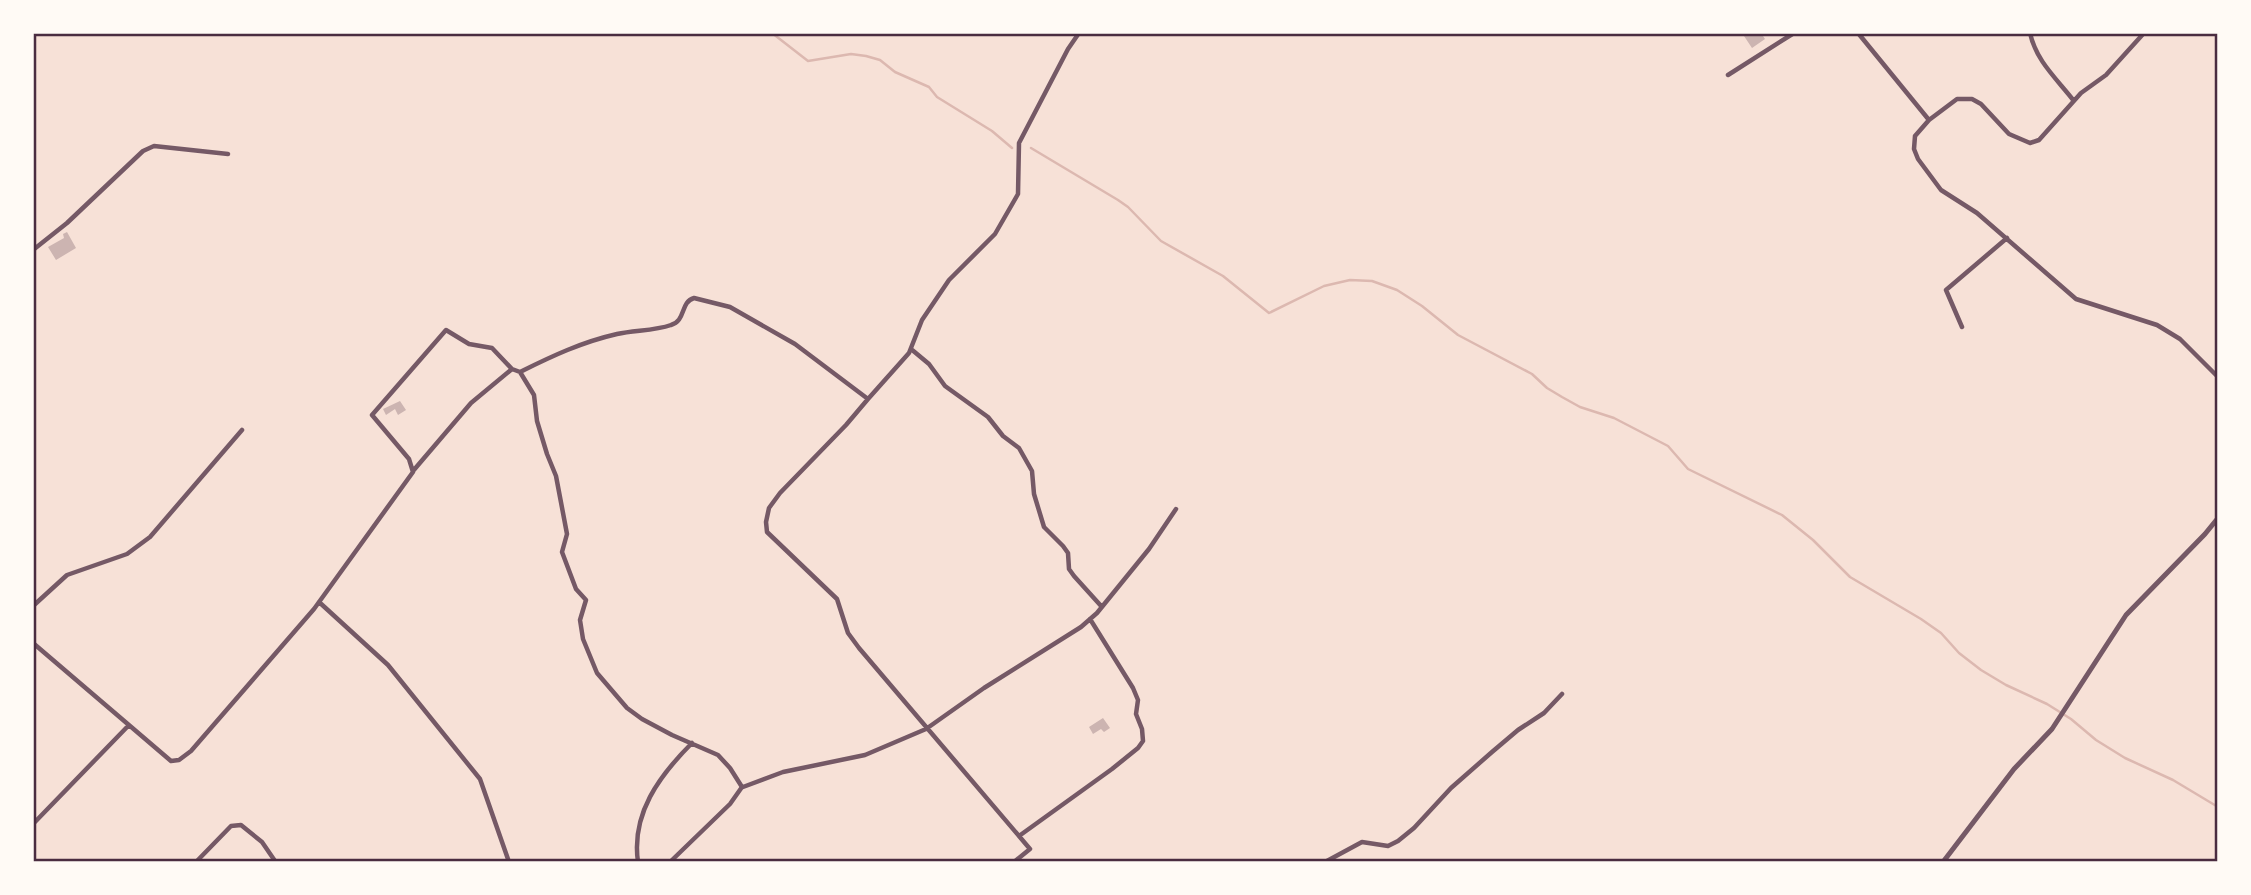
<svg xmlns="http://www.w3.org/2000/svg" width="2251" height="895" viewBox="0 0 2251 895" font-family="'Public Sans',sans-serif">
	<rect width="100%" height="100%" fill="#f7e1d7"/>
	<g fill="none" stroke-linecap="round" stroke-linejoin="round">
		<path stroke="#dcb8b0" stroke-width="2.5" d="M772,33l36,28 43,-7 15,2 14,4 15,12 34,15 8,10 55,34 20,17
			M1031,148l87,52 10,7 33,34 62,35 46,37 55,-27 26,-6 22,1 25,9 25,16 36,29 74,39 15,14 15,9 18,10 34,11 54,28 20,23 94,46 31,25 37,37 71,42 20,14 18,20 22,17 25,15 41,19 24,15 25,21 29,18 48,22 45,27"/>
	</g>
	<path fill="#ccb4b1" d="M1742,33h19l4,6 -13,9z
		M67,232l9,16 -20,12 -8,-13 16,-9 -1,-4z
		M400,401l6,9 -8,5 -3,-6 -9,6 -3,-6z
		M1103,718l7,10 -6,4 -3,-3 -8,5 -4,-7z"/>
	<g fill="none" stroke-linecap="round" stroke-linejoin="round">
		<path stroke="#755966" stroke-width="4.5" d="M1858,33l71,87 -14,16 -1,13 4,10 23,31 36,23 99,86 81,26 23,14 38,38
			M2030,33c6,28 27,46 44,68
			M1728,75l66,-42
			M1929,120l28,-21h15l9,5 28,30 21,9 9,-3 42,-47 25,-18 38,-42
			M33,250l34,-27 76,-72 11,-5 74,8
			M1962,327l-16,-37 61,-52
			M911,349l18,15 16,22 43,31 15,19 16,12 13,23 2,23 10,33 19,19 5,7 1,16 5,7 28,31
			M520,372l14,23 3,26 10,33 9,22 11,58 -5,18 14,37 10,11 -6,20 3,19 14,34 30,35 15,11 30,16 46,20 12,13 12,19 -12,17 -60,58
			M868,399l-22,26 -66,68 -11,15 -3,14 1,10 70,67 11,34 11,15 171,201 -16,13
			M413,471l58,-68 41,-34
			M319,602l69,63 92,114 29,83
			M33,606l34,-31 60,-21 23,-17 92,-107
			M33,643l138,118 8,-1 12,-9 123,-142 99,-137 -4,-13 -37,-44 74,-85 23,14 23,4 20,21 8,3c32,-16 62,-30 97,-38 18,-4 37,-3 54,-9 15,-4 9,-23 23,-27l36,9 65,37 73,55 41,-46 13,-33 27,-40 46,-46 23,-40 1,-51 49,-94 11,-16
			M743,787l40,-15 82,-17 61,-26 58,-41 97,-61 16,-14 52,-64 27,-40
			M33,824l96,-99
			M1019,836l93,-67 26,-21 5,-7 -1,-12 -6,-15 2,-14 -5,-12 -43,-69
			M196,862l35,-36 10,-1 21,17 13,19 8,1
			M638,862c-7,-48 21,-86 54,-119
			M1325,862l37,-20 26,4 10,-5 16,-13 37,-40 41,-36 26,-22 26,-17 18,-19"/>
		<path stroke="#755966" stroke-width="5" d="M1943,862l71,-93 38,-40 74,-114 79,-81 13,-16"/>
		<path stroke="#4a2c40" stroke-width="6" d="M33,861l1,1"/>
	</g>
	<rect width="2251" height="895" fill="none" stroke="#fffaf5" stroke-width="70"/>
	<rect x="35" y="35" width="2181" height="825" fill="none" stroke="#4a2c40" stroke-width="2.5"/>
</svg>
